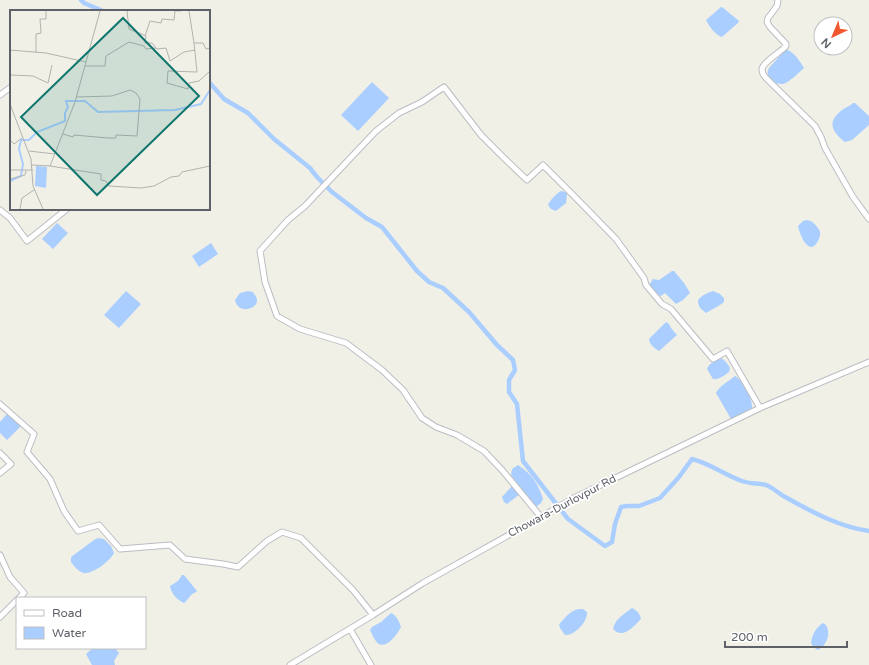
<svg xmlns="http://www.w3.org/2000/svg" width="869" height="665" viewBox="0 0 869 665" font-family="'Varela Round',sans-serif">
	<rect width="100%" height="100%" fill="#f1f0e7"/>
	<path fill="#a9ceff" d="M721,7h1l17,14 -1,2 -16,14c-7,-2 -13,-11 -16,-17z
		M786,49c9,4 13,11 18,19 -4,4 -16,15 -21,16 -9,1 -19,-8 -14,-16z
		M372,82l17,16 -31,33 -17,-16z
		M853,103h2l14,13v9l-17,15 -7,2c-14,-11 -18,-20 -3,-32 4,-3 8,-4 11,-7z
		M561,191l4,1 2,2 -1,9 -10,8 -5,-2 -3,-4c2,-5 8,-11 13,-14z
		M807,220c5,1 7,3 10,7 1,1 3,4 3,5 1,5 -4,15 -9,15 -7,-1 -12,-16 -13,-21l5,-5z
		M57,223l11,10 -15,16 -11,-10z
		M211,243l7,11 -19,13 -7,-11z
		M672,271h2l10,12 6,10 -7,7 -7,4 -11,-11 -4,3 -4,-1 -8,-10 4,-6 6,1z
		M126,291l15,13 -22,24 -15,-13z
		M248,291l5,1c1,2 4,5 4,8 1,9 -19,15 -22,0l5,-7z
		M713,291l7,3 4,4v4l-4,3 -14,8c-5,-4 -8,-6 -8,-13 4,-5 9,-7 15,-9z
		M666,322l3,2 2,4 6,7 -18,16c-4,-2 -10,-7 -10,-12z
		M721,358c4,2 6,5 9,10l-1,4c-4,3 -10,8 -16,7l-6,-10c2,-6 8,-8 14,-11z
		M735,376c8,4 18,23 17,32l-21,11 -15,-26c4,-8 13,-12 19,-17z
		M7,414l14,12 -14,14 -7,-7v-11z
		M518,465c13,8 21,20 25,34l-2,4 -4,3h-3l-23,-31 1,-6z
		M513,485l7,9 -13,10 -3,-2 -2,-5z
		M98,538l6,1 7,7 3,7c-4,8 -22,22 -31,20 -5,-2 -9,-7 -12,-11v-5l23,-17z
		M182,575h2l13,16 -1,1c-6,2 -7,7 -12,11 -7,-3 -13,-10 -14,-17l8,-5z
		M632,608c4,2 8,5 9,11 -7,7 -18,21 -28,10 2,-10 11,-15 19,-21z
		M579,609h4l4,3c1,10 -13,24 -22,23l-5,-7 -1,-3c5,-7 12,-15 20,-16z
		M391,613c6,3 8,8 10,14 -3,6 -13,21 -22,17 -4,-2 -7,-10 -9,-14l2,-3 9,-5z
		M823,623l2,1c7,8 2,21 -7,26l-5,-3 -2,-4c1,-8 5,-16 12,-20z
		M93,648h22l4,5 -5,8 1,4h-23l-6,-11z"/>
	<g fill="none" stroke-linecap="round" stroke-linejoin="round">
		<path stroke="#a9ceff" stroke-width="4.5" d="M81,0l3,3 19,8
			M209,82l15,17 24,14 26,26 36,29 7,9 15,15 34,26 16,9 35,44 12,11 14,6 26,24 28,33 16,15 2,10 -6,10v12l8,12 6,57 31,40 14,18 37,27 7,-4 3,-18 6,-17 6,-1h12l21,-8 19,-21 13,-18c17,4 33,16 50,22 8,3 17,2 24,4 8,3 14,10 21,13 25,14 53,29 82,33"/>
		<g stroke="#bbbdc3" stroke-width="7">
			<path id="minor" d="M778,0l-1,6 -9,12 -1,4 3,5 16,17v2c-5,6 -23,16 -24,23 0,3 2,7 4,9l49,48 6,11 4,11 28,49 16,22
				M0,95l11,-8
				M0,210l10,8 17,23 40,-32
				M0,404l34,30 -7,18 23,27 14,32 14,20 21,-6 21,24 50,-4 15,14 38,5 15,3 29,-26 15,-9 19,6 52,52 20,25
				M0,453l11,11 -11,9
				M541,517l-39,-47 -18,-19 -27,-16 -21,-8 -14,-9 -19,-28 -21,-20 -36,-27 -46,-14 -23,-13 -12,-34 -5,-31 28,-31 17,-14 71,-75 23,-18 23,-11 22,-15 37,48 23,23 23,22 16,-15 34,34 39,40 28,39 2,7 16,19 9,5 42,50 14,-8 33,57
				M0,555l10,22 14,16 -5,5
				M0,617l17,-17
				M350,629l21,36
				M290,665l83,-50 50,-32 118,-66 31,-18 188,-91 109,-46"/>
		</g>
		<use href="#minor" stroke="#fff" stroke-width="5"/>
	</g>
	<g text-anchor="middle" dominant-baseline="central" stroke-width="3.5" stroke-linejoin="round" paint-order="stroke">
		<g font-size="11" fill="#5e6168" stroke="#fff">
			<text transform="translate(562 506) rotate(-28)">Chowara-Durlovpur Rd</text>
		</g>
	</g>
	<g transform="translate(10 10)">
		<rect width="200" height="200" fill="#f1f0e7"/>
		<path d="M26,156l11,1 -1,21 -11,-2z" fill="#a9ceff"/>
		<path fill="none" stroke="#a9ceff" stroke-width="2" d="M0,171l11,-5 2,-12 -4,-15 2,-9h8l8,-8 28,-11v-8l3,-6 -2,-6h19l13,11 77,-2 26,-6 9,-14"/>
		<path fill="none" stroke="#b2b3b0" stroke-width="1" d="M117,1l2,18 17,7 -1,7h7l5,6 9,-1 4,13 14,-9 11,-2M179,1l5,32h9l3,6 4,-1M135,26l5,-15 11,2 1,-4 12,1 1,-9h6M184,33l3,29 -29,-1 -1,12 21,6 1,-6 10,-2 11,-10M0,40l36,3 40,9M26,43v-19l5,-1 -1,-14h6v-8M75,56h20l1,-10 23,-14 15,4 2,3 10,-1M0,61l1,4 22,1 15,7 4,-18M0,94l21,55 2,27 10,23M53,124l10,3 1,-2 34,3h8v-3l21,1 3,-37 -4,-6 -6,-3 -18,6 -35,1M0,130l4,4 8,-6M19,141l26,3M22,155l18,1 25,-64 25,-91M40,156l51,8v6l5,1 3,5 32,2 13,-2 17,-9 8,-1 3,-4 28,-6M0,160h23M0,169l15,-4 1,-4M10,199l2,-11 12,-8"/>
		<path fill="#0f766e" fill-opacity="0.15" stroke="#0f766e" stroke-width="2" d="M113,8l76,78 -102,99 -76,-78z"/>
		<rect width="200" height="200" fill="none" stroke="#5e6168" stroke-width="2"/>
	</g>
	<rect x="16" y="597" width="130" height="52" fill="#ffffff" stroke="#bfc0c3"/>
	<rect x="24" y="610" width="20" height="6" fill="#ffffff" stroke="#bfc0c3"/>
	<text x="52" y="617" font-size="12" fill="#5e6168">Road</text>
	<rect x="24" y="627" width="20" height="12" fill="#a9ceff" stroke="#bfc0c3"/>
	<text x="52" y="637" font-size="12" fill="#5e6168">Water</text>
	<g transform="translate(833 36) rotate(224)"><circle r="19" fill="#ffffff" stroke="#bfc0c3"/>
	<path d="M0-3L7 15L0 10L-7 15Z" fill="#ef572e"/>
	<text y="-6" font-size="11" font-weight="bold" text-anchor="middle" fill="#5e6168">N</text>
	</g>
	<path d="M725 641v6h122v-6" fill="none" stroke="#5e6168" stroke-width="2"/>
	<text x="731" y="641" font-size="12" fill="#5e6168" stroke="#ffffff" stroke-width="3" paint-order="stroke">200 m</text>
</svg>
